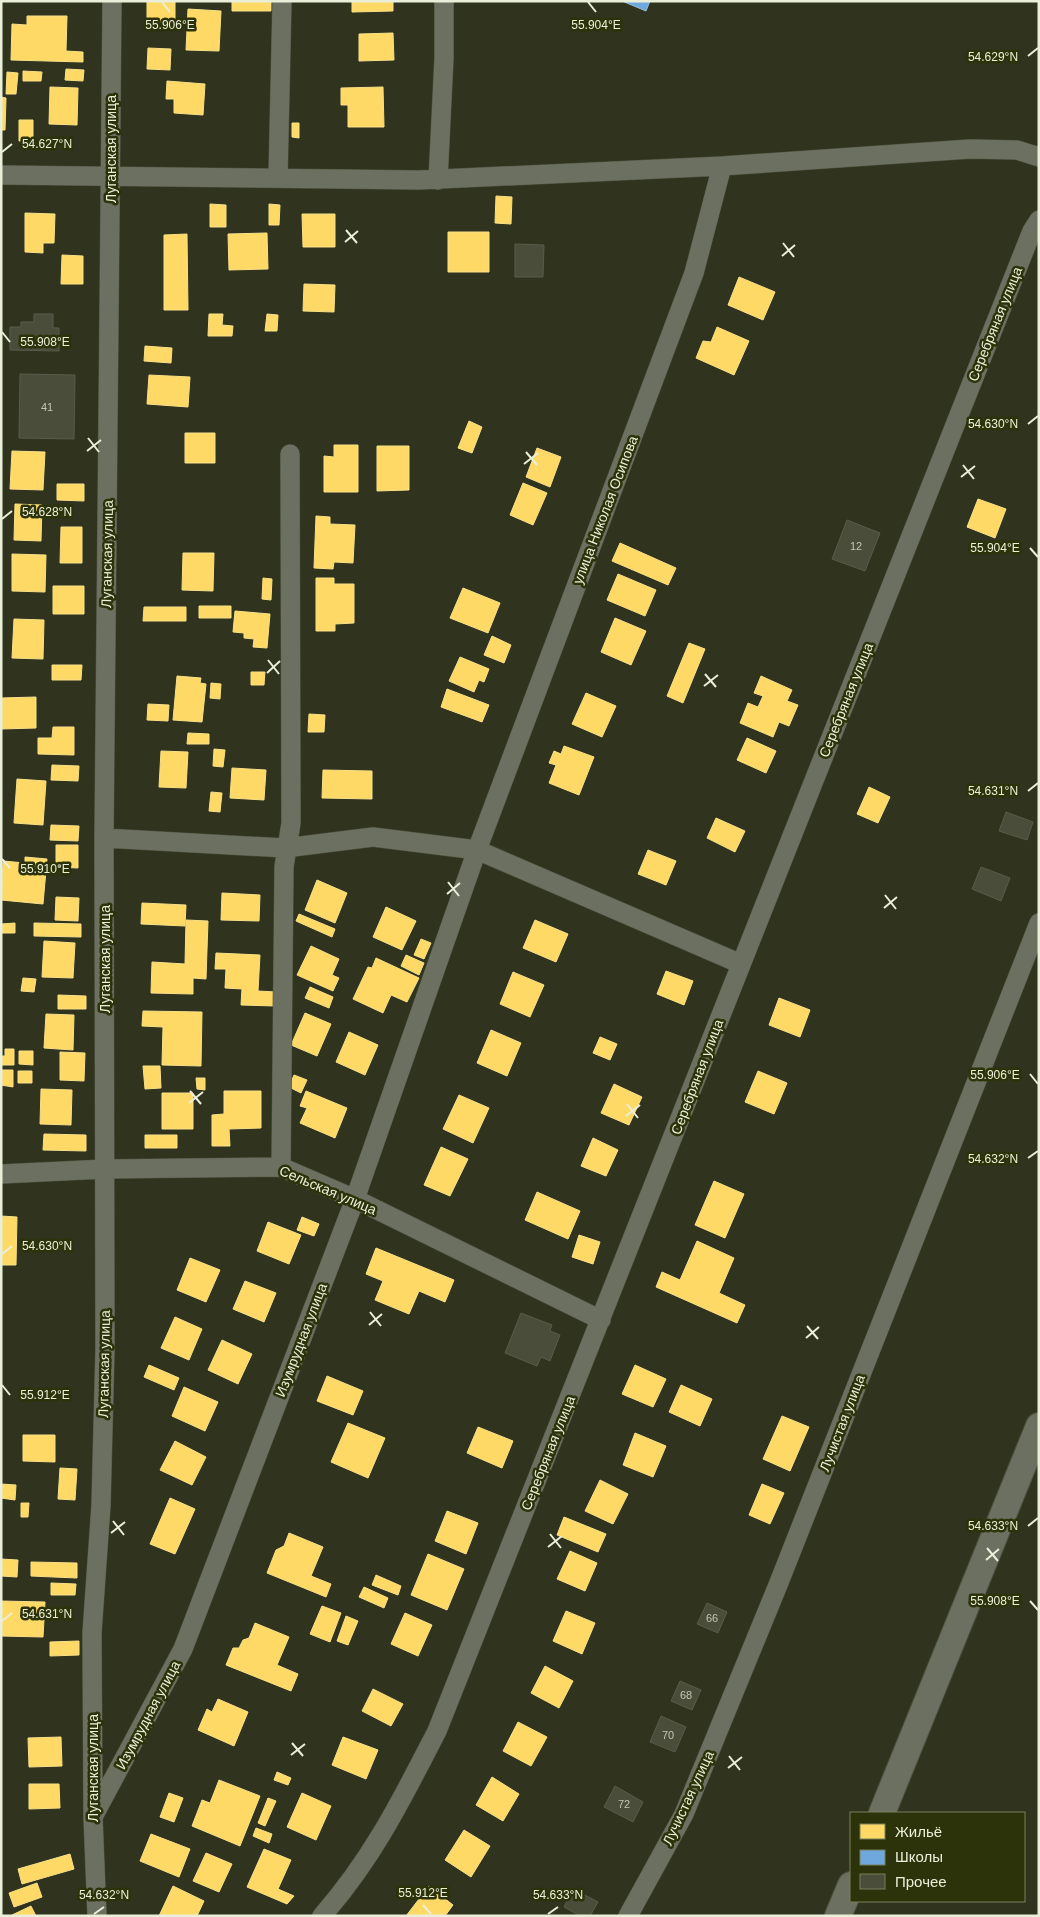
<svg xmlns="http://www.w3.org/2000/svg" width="1040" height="1917" viewBox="0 0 1040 1917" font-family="Arial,sans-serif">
	<rect width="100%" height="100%" fill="#30341e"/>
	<path fill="#ffd966" stroke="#f9e088" d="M147,1h28v21h-28z
		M232,1h39v10h-39z
		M352,1h41v10l-41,1z
		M188,9l33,2 -2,40 -33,-1z
		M27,16h40l-1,35 17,1v10l-72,-2 1,-36 15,1z
		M393,33l1,27 -35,1v-27z
		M148,48l23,1 -1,21 -23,-1z
		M66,69l18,1 -1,11 -18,-1z
		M23,71l19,1 -1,9h-18z
		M7,72l11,1 -2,21h-10z
		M167,81l38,3 -2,31 -29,-2v-14h-8z
		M50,87l28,1 -1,37 -28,-1z
		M383,87l1,40h-36v-22h-7v-17z
		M1,97l5,1 -1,32h-4z
		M19,120h14v21h-14z
		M292,123h7v15l-7,-1z
		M496,196l16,1 -1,27 -16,-1z
		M210,204l16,1v22h-16z
		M269,204l11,1 -1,20h-10z
		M25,213l30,1 -1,29h-11v10l-18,-1z
		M302,214h33v33h-32z
		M448,232h41v40h-41z
		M267,233l1,36 -39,1 -1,-36z
		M187,234l1,76h-24v-75z
		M62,255l21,1v28h-22z
		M739,277l36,15 -12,28 -35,-15z
		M304,284l31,1 -1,27 -31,-1z
		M209,314h14l-1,11 11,1 -1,10h-24z
		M267,314l11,1 -1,16h-12z
		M717,327l32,14 -15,34 -38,-17 7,-17 8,1z
		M145,346l27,2 -1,15 -27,-2z
		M149,375l41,2 -2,30 -41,-3z
		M469,421l13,6 -10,26 -14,-5z
		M185,433h30v30h-30z
		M334,445h24v47h-34v-36l10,1z
		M377,446h32v44l-32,1z
		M537,448l24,9 -11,30 -24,-10z
		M12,451l33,1 -2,38 -33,-1z
		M523,483l24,10 -14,32 -23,-10z
		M57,484h27v17l-27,-1z
		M978,499l28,10 -11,29 -28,-11z
		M15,504l27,1 -1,36 -27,-1z
		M316,516l14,1v7l25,1 -2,38 -19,-1 -1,7 -19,-1z
		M61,527h21v36h-22z
		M620,543l56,25 -8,17 -56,-24z
		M183,553h31l-1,38 -31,-1z
		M12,554l34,1 -1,37 -33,-1z
		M618,574l38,16 -11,26 -38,-16z
		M263,578l9,1 -1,21 -9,-1z
		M316,578h18v6h20v39l-19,1v7h-19z
		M53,586h31v28h-31z
		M463,588l37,15 -12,30 -38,-15z
		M199,606h32v12h-32z
		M144,607h42v14h-43z
		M235,611l35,3 -3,34 -14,-1 1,-8 -10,-1v-5l-11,-1z
		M615,618l31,13 -15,34 -30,-13z
		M14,619l30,1 -1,39 -31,-1z
		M492,636l19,9 -7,18 -20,-8z
		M689,643l16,6 -22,54 -16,-7z
		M460,657l29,12 -5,13 -5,-2 -5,12 -25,-11z
		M52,665h30l-1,15h-29z
		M251,672h14l-1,13h-13z
		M177,676l24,2 -1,5 6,1 -4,38 -29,-2z
		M761,676l31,14 -5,11 11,4 -9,21 -10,-4 -6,15 -33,-14 8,-20 10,4 5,-11 -9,-3z
		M211,683l10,1 -1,15 -10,-1z
		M447,689l42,16 -7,17 -41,-15z
		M586,693l30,13 -14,31 -30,-13z
		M36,697v31l-35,1v-31z
		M148,704l21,1 -1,16 -21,-1z
		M309,714l16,1 -1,17h-16z
		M53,727h21v28l-36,-1v-16h14z
		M188,733l21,1v10h-22z
		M747,738l29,13 -10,22 -29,-13z
		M564,746l30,11 -15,38 -30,-12 7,-18 -7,-2 5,-12 7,3z
		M214,749l11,1 -2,17 -10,-1z
		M161,751l27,1 -2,36 -27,-1z
		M52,765l27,1 -1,15 -27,-1z
		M232,768l34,2 -2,30 -34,-2z
		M323,770l49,1v28l-50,-1z
		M17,779l29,2 -3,44 -29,-2z
		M869,787l21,10 -12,26 -21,-9z
		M211,792l11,1 -2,19 -11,-1z
		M716,818l29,13 -10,21 -28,-14z
		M51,825l28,1 -1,15 -28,-1z
		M56,845h22v23l-22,-1z
		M648,850l28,11 -10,24 -28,-11z
		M25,857l22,2 -4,45 -42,-4 2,-39 22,2z
		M317,880l30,13 -12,30 -30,-13z
		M222,893l38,2 -1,26 -38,-1z
		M56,897l23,1 -1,23 -23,-1z
		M142,903l44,2 -1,21 -44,-2z
		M386,907l30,14 -14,29 -29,-13z
		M299,914l36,15 -3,8 -36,-16z
		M186,920l22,1 -2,58 -13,-1v16l-42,-1 1,-31 33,2z
		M535,920l33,14 -12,28 -33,-14z
		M15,923v10h-14v-9z
		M34,923l47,1v13l-47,-1z
		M421,939l10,4 -7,16 -10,-4z
		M44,941l31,2 -2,35 -31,-1z
		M311,946l28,13 -7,16 7,3 -6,13 -36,-16z
		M216,953l44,2 -2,36 18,1 -1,14 -34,-1 1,-16 -17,-1 1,-19h-11z
		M406,955l18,8 -5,12 -18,-9z
		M376,958l43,20 -12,24 -16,-7 -8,18 -30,-14 15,-32 4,1z
		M666,971l27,10 -9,24 -27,-11z
		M513,972l31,13 -14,32 -30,-13z
		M23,978l13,1 -2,13 -13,-1z
		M310,987l23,10 -4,11 -24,-10z
		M58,995l28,1v13h-28z
		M779,998l31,12 -10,27 -31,-12z
		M143,1011l59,1 -1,54 -39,-1 1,-38 -21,-1z
		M305,1013l26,11 -14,32 -26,-11z
		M46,1014l28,1 -1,35 -29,-2z
		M491,1030l30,13 -14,33 -30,-13z
		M349,1032l29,13 -13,30 -29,-13z
		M600,1037l17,7 -7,16 -17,-7z
		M5,1049h9v16h-13v-9h4z
		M19,1051h14v14l-14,-1z
		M60,1052l25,1 -1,28 -24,-1z
		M143,1066h17l1,22 -16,1z
		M1,1070h12v17l-12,-2z
		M18,1071h14v12h-14z
		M758,1071l29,12 -13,31 -29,-12z
		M294,1075l13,5 -6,13 -12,-6z
		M196,1078h9v12l-8,-1z
		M614,1084l28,13 -13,28 -28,-12z
		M41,1089l31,1 -1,35 -31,-1z
		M224,1091h37v37l-32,1 1,17h-18v-31l12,-1z
		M306,1091l41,17 -12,30 -35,-15 7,-15 -7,-2z
		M162,1093h31v36h-31z
		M459,1095l30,13 -16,35 -30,-14z
		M44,1134l42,1v16l-43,-1z
		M145,1135h32v13h-32z
		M593,1138l25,12 -12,26 -25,-10z
		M441,1147l27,12 -18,37 -26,-11z
		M714,1181l30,13 -19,44 -30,-13z
		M537,1192l43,19 -12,28 -43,-19z
		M1,1216l16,1 -1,48h-15z
		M302,1217l17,7 -5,12 -17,-6z
		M268,1222l33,13 -12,29 -32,-13z
		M579,1235l21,7 -7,22 -21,-7z
		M697,1241l37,17 -15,35 26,12 -8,18 -81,-36 6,-15 18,8z
		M376,1248l78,32 -9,22 -26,-11 -10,23 -34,-14 8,-19 -17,-7z
		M190,1258l30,12 -14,32 -29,-12z
		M245,1281l31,12 -12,29 -31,-13z
		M175,1317l27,12 -13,31 -28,-12z
		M222,1340l30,14 -14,30 -30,-14z
		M149,1365l30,13 -5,12 -30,-13z
		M635,1365l31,14 -13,28 -31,-13z
		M327,1376l36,15 -10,24 -36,-14z
		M681,1385l31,14 -12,27 -31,-14z
		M184,1387l34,15 -13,29 -33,-15z
		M782,1416l27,11 -19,44 -27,-12z
		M348,1423l37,15 -17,40 -37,-16z
		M478,1427l35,14 -11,27 -35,-15z
		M635,1433l31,13 -13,31 -30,-12z
		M23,1435h32v27l-32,-1z
		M175,1441l31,16 -14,28 -32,-15z
		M60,1468l17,1 -2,31 -17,-1z
		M600,1480l28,14 -15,30 -28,-13z
		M1,1484l15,1 -1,15 -14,-2z
		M762,1484l22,9 -14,31 -21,-9z
		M170,1498l25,11 -20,45 -25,-10z
		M21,1503h8l-1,14h-7z
		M447,1511l31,12 -12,31 -31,-13z
		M564,1517l42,17 -8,18 -41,-17z
		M289,1533l34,14 -12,29 20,8 -5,13 -59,-24 9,-23 8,-4z
		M570,1551l27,12 -12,28 -28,-12z
		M428,1554l36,15 -17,41 -36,-15z
		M1,1559l17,1 -1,17 -16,-1z
		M31,1562l46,1v15l-46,-2z
		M376,1575l25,11 -3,9 -26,-10z
		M51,1583l25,1 -1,11h-24z
		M364,1587l24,11 -4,10 -25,-11z
		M1,1601l44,1 -2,35 -42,-1z
		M322,1606l19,7 -11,29 -20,-8z
		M566,1611l29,12 -13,31 -29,-13z
		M405,1613l27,12 -14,31 -27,-12z
		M346,1616l12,5 -10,24 -11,-4z
		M255,1623l34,14 -12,28 21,9 -7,17 -65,-26 7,-17h6l4,-8 6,-2z
		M79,1641v14l-29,1v-14z
		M545,1666l28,15 -14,27 -28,-15z
		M373,1689l30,15 -12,22 -29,-15z
		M218,1699l30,13 -14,34 -36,-16 9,-21 5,3z
		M518,1722l29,15 -16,29 -28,-15z
		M61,1737l1,29 -33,1 -1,-29z
		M343,1737l35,13 -12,29 -34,-14z
		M277,1772l14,6 -3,7 -14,-5z
		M492,1777l27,17 -16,27 -27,-16z
		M219,1780l41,16 -20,50 -48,-20 10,-26 8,3z
		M29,1784h30l1,24 -31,1z
		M169,1793l14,5 -9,24 -14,-5z
		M302,1793l29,13 -15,34 -29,-13z
		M268,1798l8,3 -11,25 -7,-3z
		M256,1828l16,6 -3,9 -16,-7z
		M464,1830l26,16 -19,31 -26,-17z
		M151,1834l39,15 -11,28 -39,-16z
		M264,1849l27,11 -13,29 16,7 -7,8 -40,-17z
		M206,1853l26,11 -13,28 -26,-11z
		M70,1854l4,15 -52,15 -4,-15z
		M37,1883l5,14 -28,10 -5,-14z
		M173,1886l31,15 -7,15h-38z
		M429,1886l24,19 -8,11h-39z
		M31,1906l5,10h-24v-1z"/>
	<path fill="#6fa8dc" stroke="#94bddb" d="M622,1h28l-4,10z"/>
	<path fill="#494d3a" stroke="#595c4a" d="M515,244l29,1 -1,32h-28z
		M34,314h19v14h6v23l-49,-1v-23h11v-5h13z
		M20,374l55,1 -1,64 -55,-1z
		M847,520l33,13 -15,38 -33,-12z
		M1006,812l27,10 -6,18 -28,-9z
		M981,867l29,11 -9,23 -29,-12z
		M521,1313l31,12 -2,6 10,4 -10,26 -9,-4 -4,9 -32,-13z
		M707,1603l20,9 -9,21 -21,-9z
		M680,1681l21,9 -9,20 -21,-9z
		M661,1716l25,11 -11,25 -25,-10z
		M615,1786l28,16 -10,20 -29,-15z
		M573,1889l25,13 -8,14h-10l-16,-9z"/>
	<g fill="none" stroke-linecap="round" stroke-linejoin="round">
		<g stroke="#4e513f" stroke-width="20">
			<path id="minor" d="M1,175l418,5 303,-14 248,-17 47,1 22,7
				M278,178l4,-177
				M438,180l6,-122v-57
				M104,838l181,10 88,-11 104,13 264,114
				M281,1167l3,-300 7,-44 -1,-369
				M1,1174l104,-5 176,-2 74,32 246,121
				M94,1815l89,-166 172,-450 122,-349 217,-577 28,-107
				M97,1916l-4,-99 -1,-184 9,-128 4,-156 -1,-511 8,-837
				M322,1916c51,-58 80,-117 115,-185l595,-1500 7,-11
				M628,1916l56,-102 94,-229 261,-662"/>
		</g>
		<g stroke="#4e513f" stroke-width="28">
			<path id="secondary" d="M882,1813l157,-387
				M838,1916l13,-31"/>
		</g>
		<use href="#minor" stroke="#6c7060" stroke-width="19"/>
		<use href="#secondary" stroke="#6c7060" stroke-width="26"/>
	</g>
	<path fill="none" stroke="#eaefd9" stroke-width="2" d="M162,2l8,10M588,2l8,10M1028,56l10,-8M2,152l10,-8M346,230l11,13M345,242l13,-11M783,243l11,14M782,256l13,-11M2,332l8,10M1028,424l10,-8M88,438l11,14M87,451l14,-11M526,452l11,13M524,464l14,-11M963,465l11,14M961,477l14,-11M2,519l10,-8M1030,548l8,9M268,660l11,14M267,673l13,-12M705,674l11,13M704,686l14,-11M1028,791l10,-8M2,859l8,9M448,882l11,14M447,894l13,-11M885,895l11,14M884,908l13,-11M1030,1074l8,10M190,1091l11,13M189,1103l14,-11M627,1104l11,14M626,1116l14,-11M1028,1158l10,-7M2,1254l10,-8M370,1312l11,14M369,1325l13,-11M807,1326l11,13M806,1338l13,-11M2,1385l8,10M113,1521l11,14M1028,1526l10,-8M111,1533l14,-11M550,1534l11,14M548,1547l14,-11M987,1548l11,13M986,1560l13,-11M1030,1601l8,9M2,1621l10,-8M292,1743l11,13M291,1755l14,-11M729,1756l11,14M728,1768l14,-11M423,1905l8,9M94,1914l10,-7M548,1914l10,-7"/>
	<g text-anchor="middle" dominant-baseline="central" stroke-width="5" stroke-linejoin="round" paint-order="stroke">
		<g font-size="11" fill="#c2c6b1">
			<text x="47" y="407">41</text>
			<text x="856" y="546">12</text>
			<text x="712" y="1618">66</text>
			<text x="686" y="1695">68</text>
			<text x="668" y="1735">70</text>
			<text x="624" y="1804">72</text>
		</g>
		<g font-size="14" fill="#eaefd9" stroke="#2c3209">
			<text transform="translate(111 149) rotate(-90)">Луганская улица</text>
			<text transform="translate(995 324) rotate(-68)">Серебряная улица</text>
			<text transform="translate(605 510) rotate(-69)">улица Николая Осипова</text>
			<text transform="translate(107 554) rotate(-89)">Луганская улица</text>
			<text transform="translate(846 700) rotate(-68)">Серебряная улица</text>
			<text transform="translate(105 959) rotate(-90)">Луганская улица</text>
			<text transform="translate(697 1077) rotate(-69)">Серебряная улица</text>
			<text transform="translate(328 1190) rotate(23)">Сельская улица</text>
			<text transform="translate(301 1340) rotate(-69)">Изумрудная улица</text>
			<text transform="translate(104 1364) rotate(-89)">Луганская улица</text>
			<text transform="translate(842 1423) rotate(-69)">Лучистая улица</text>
			<text transform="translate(548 1453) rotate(-68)">Серебряная улица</text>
			<text transform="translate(148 1715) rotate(-62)">Изумрудная улица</text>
			<text transform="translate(93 1768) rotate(-90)">Луганская улица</text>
			<text transform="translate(688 1798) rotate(-65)">Лучистая улица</text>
		</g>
	</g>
	<g font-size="12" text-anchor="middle" fill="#eaefd9" stroke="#2c3209" stroke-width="5" stroke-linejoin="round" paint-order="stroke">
		<text x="170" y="29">55.906°E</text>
		<text x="596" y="29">55.904°E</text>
		<text x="993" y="61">54.629°N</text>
		<text x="47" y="148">54.627°N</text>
		<text x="45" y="346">55.908°E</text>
		<text x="993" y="428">54.630°N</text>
		<text x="47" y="516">54.628°N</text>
		<text x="995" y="552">55.904°E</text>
		<text x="993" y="795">54.631°N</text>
		<text x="45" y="873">55.910°E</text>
		<text x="995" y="1079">55.906°E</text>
		<text x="993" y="1163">54.632°N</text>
		<text x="47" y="1250">54.630°N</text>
		<text x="45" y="1399">55.912°E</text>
		<text x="993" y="1530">54.633°N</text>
		<text x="995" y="1605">55.908°E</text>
		<text x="47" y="1618">54.631°N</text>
		<text x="423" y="1897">55.912°E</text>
		<text x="104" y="1899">54.632°N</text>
		<text x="558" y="1899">54.633°N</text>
	</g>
	<rect width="1040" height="1917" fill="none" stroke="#eaefd9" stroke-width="5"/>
	<rect x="850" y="1812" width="175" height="90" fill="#2c3209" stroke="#787e5c"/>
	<rect x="860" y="1824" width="25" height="15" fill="#ffd966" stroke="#787e5c"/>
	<text x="895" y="1837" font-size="15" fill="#eaefd9">Жильё</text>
	<rect x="860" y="1850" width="25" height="15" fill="#6fa8dc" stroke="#787e5c"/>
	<text x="895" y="1862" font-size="15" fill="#eaefd9">Школы</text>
	<rect x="860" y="1874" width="25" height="15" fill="#494d3a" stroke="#787e5c"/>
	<text x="895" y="1887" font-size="15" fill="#eaefd9">Прочее</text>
</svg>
